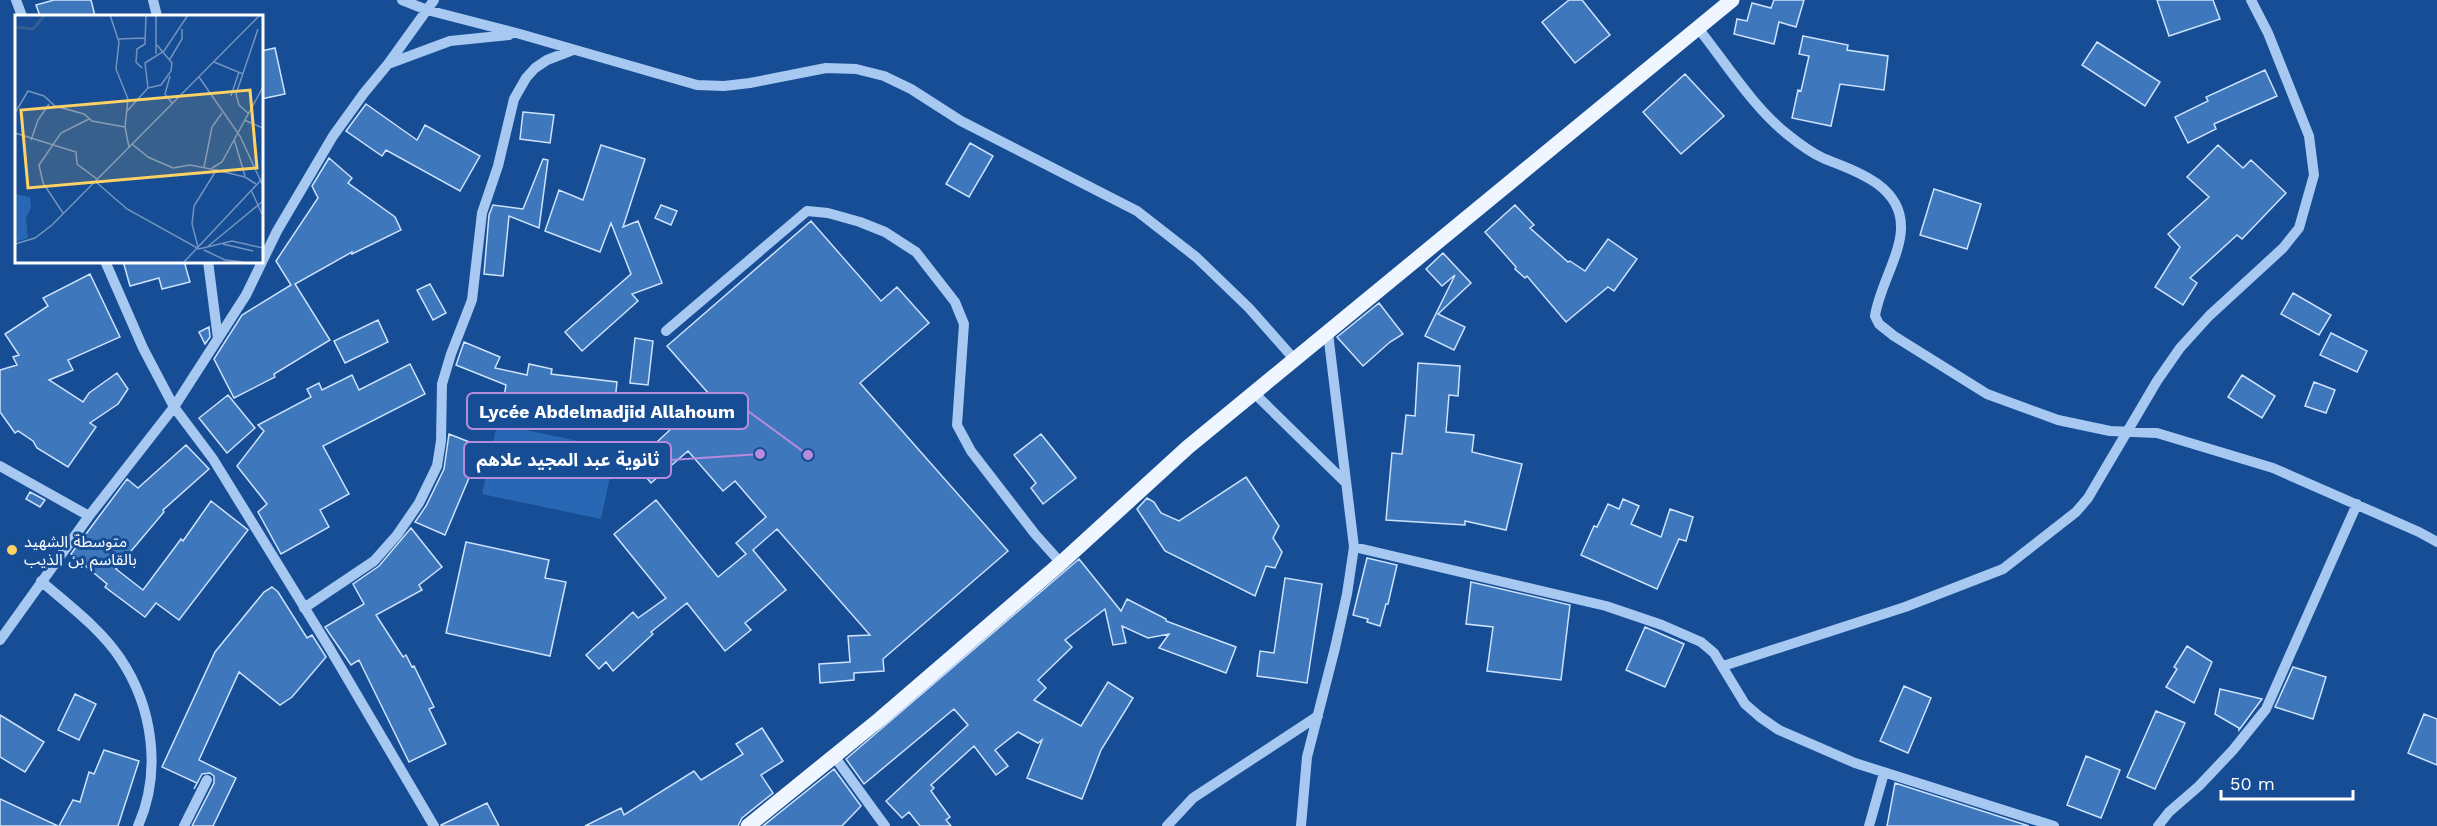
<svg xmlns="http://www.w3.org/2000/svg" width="2437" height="826" viewBox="0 0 2437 826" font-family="'Work Sans','Noto Sans Arabic',sans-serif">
	<rect width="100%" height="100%" fill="#164d94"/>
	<path fill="#2867b3" d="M497,424l119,25 -15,70 -119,-25z"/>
	<path fill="#3e77bc" stroke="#cde2fc" stroke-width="1.5" d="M54,0h37l4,16h-55l-4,-11z
		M1569,0h13l28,35 -35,28 -33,-41z
		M1774,0h30l-8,27 -17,-5 -5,22 -40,-10 3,-15 10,2 5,-18 19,5z
		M2157,0h56l7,19 -51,17z
		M1803,36l45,9 -1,5 41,6 -4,34 -44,-6 -9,42 -39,-8 6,-28 3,1 8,-35 -10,-2z
		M2097,42l63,40 -15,24 -63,-41z
		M275,48l10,46 -24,5v-48z
		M2265,70l12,26 -63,28 2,5 -28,14 -13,-26 33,-16 -2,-4z
		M1685,74l39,42 -43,38 -38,-42z
		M366,104l51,36 8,-15 55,31 -20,35 -74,-41 -4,6 -36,-25z
		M523,112l31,3 -4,28 -30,-4z
		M970,143l23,13 -24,41 -23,-13z
		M601,145l44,14 -22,68 15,-6 24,62 -30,11 6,7 -56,50 -17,-19 66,-58 -20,-51 -11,29 -55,-21 14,-41 24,10z
		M2218,145l25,23 8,-8 35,33 -44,46 -5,-4 -47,43 7,5 -14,22 -28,-18 25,-40 -12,-13 41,-37 -22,-20z
		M329,158l23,20 -4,5 47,34 6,13 -49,24v-2l-57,32 35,56 -56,34 1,3 -41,21 -20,-39 28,-44 49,-30 -15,-24 42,-63 -6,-12z
		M543,159l5,1 -9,68 -30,-12 -6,60 -19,-2 5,-59 4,-10 30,4z
		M1934,189l47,15 -14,45 -47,-14z
		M661,205l16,6 -6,14 -16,-7z
		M1515,205l19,20 -4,3 38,34 2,-1 15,10 23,-32 29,20 -23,32 -6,-4 -42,35 -39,-46 -2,2 -10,-9 1,-2 -31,-35z
		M811,221l70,80 16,-14 32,36 -69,60 148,168 -125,108 1,12 -30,2v7l-34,3 -1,-19 31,-2 -2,-26 22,-1 -93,-106 -24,21 33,40 -41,33 6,7 -26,21 -38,-48 -36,29 2,2 -40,37 -7,-9 -7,7 -13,-14 47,-43 5,6 28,-20 -52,-64 42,-34 62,77 28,-23 -10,-11 30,-26 -31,-36 -12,10 -35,-40 -37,32 -17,-20 75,-69 -42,-48z
		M1443,253l28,30 -33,31 27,13 -11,23 -29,-14 30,-61 -13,11 -16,-17z
		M123,261h61l6,21 -28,7 -3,-11 -29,8z
		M90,274l30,63 -52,23 5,10 -24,10 34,22 6,-9 28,-20 11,16 -10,15 -28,19 6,4 -28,40 -31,-19 -4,-7 -15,-10 -3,2 -15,-21v-42l17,-5 -4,-8 6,-2 -14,-21 43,-28 -5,-8z
		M430,284l16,29 -13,7 -16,-30z
		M2293,293l38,22 -12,20 -38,-21z
		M1379,303l24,31 -13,8 -27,24 -26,-29z
		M378,320l10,22 -43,21 -11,-22z
		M209,327l1,10 -5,7 -6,-12z
		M2331,333l36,18 -10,21 -37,-17z
		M635,338l18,3 -5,44 -18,-2z
		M464,342l36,15 -5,11 32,7 2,-11 23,5 -1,5 66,8 -3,28 -69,-8 -4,20 -40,-8 5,-29 -50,-20z
		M1418,363l42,3 -2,30 -9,-1 -3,37 28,3 -2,17 50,12 -16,66 -41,-9v4l-79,-5 6,-67 10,1 4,-39 9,1z
		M410,364l15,30 -102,52 26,48 -29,16 9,17 -48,27 -23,-42 9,-8 -30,-38 27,-35 -6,-6 53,-28 -4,-8 12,-6 3,7 30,-15 7,15z
		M2242,375l33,21 -13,22 -34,-21z
		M2314,382l21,8 -9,23 -21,-7z
		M228,395l27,33 -28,25 -28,-35z
		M449,434l33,13 -37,88 -30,-13 11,-16 18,-37z
		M1041,434l35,44 -33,26 -12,-16 5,-5 -22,-28z
		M186,445l23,24 -46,41 1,2 -48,57 27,21 38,-51 2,2 28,-40 37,29 -69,90 -23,-17 -11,14 -40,-30 2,-3 -36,-30 56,-75 11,9z
		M1246,477l33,49 -6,12 9,14 -7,16 -9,-2 -11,30 -90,-45 -28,-42 10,-11 7,4 7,11 18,8z
		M30,492l15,8 -5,7 -14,-8z
		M1623,499l16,7 -8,18 30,13 9,-28 23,8 -7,24 -7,-2 -22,50 -76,-34 13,-29 3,1 11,-23 11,5z
		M411,528l31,39 -23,18 3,5 -46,25 27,42 3,-2 6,12 2,-1 20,41 -5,2 17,35 -37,18 -50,-102 -8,5 -26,-38 39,-23 -11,-20 26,-18z
		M466,542l83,18 -4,18 21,4 -16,74 -104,-23z
		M1367,558l30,7 -9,39h-2l-6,22 -13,-4 1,-3 -15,-4z
		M1079,559l42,52 6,-12 39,20v2l70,26 -10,26 -67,-25 10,-14 -21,4 -26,-12 4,17 -13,2 -8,-36 -40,31 7,7 -34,33 8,8 -12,12 47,26 27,-44 25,16 -32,52 -19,49 -55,-21 15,-38 -4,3 -20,-11 -23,18 13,16 -12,9 -22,-29 -43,39 3,3 -3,3 19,26 -4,3 5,6h-31l-11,-14 -7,6 -16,-17 82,-76 -14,-16 -90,75 -18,-25z
		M1285,578l37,6 -15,99 -50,-7 3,-25 14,2z
		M1471,582l99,23 -9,75 -74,-9 6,-44 -27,-3z
		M272,587l6,5 29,46 5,-3 14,22 -34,40 -12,8 -41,-33 -40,88 37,18 -23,48h-21l22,-43v-7l-4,-3 -8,1 -8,15 3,-6 -35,-16 53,-115 49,-60z
		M1645,627l39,17 -19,43 -39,-17z
		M2187,646l25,16 -18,41 -28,-16 11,-18 -3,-2z
		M2293,667l33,10 -13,42 -38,-12z
		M1904,686l27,12 -23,55 -28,-12z
		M2220,689l42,10 -23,31v-2l-24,-14z
		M75,694l21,10 -17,36 -21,-10z
		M2156,711l29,12 -30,66 -28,-12z
		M2424,714l13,5v46l-29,-12z
		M0,715l44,27 -19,30 -25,-15z
		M762,728l21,33 -22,14 12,18 -31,25 -4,8h-153l36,-18 3,7 70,-44 7,9 42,-26 -7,-10z
		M104,750l35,11 -21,65h-59l14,-26 7,2 9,-30 5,2z
		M2086,756l34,14 -19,48 -34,-13z
		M834,769l27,37 -19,20h-79z
		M1895,783l134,43h-142z
		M0,799l58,27h-58z
		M487,803l12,23h-58v-1z"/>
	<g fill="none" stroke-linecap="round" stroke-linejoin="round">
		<path stroke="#a6c8f1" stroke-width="10" d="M16,0l6,16
			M153,0l4,16
			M402,0l25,10 93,24 177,51 27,1 26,-3 76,-15 30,1 28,7 27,13 50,32 176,90 59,46 53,51 46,52
			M1698,28c27,34 55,79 89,106 11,9 24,19 38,25 31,12 77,27 76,69 0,26 -22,60 -26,88l4,8 15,12 93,58 71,26 52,11 47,2 116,35 146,64 18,10
			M388,64l46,-64
			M105,261l38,87 31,59 39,52 117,190 104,177
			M208,261l10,78
			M666,331l141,-120 21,2 32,9 25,10 31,20 39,50 9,22 -7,101 14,26 64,83 26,29
			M1254,393l92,90
			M0,466l89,50
			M1354,547l252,59 56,19 39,17 13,11 31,51 15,13 19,13 76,33 199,63
			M41,581c26,23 59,47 79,77 33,49 42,114 18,168
			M304,608l70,-47 23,-26 22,-32 18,-37 4,-25 1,-57 9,-30 21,-54 10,-87 16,-47 16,-67 12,-21 9,-10 12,-8 26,-10
			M0,640l89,-124 85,-109 72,-112 31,-64 56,-95 31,-43 24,-29 62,-23 59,-6
			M1723,666l182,-59 98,-38 73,-57 12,-14 69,-117 23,-33 29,-32 74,-68 16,-20 15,-53 -5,-39 -41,-103 -17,-33
			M834,756l51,70
			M184,826l23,-46
			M1167,826l26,-28 125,-82
			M1301,826l6,-69 28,-109 12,-54 7,-47 -26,-214
			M1869,826l15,-53
			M2158,826l11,-14 30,-26 34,-36 33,-41 91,-205"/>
		<path stroke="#f0f6ff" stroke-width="15" d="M748,826l132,-107 181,-156 127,-116 544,-447"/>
	</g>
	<circle fill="#ffd266" stroke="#164d94" stroke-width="2" cx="12" cy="550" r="6"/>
	<g text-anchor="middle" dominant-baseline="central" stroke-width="6" stroke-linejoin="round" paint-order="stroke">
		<g font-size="16" fill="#fff" stroke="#164d94" text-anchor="start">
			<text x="24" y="541">متوسطة الشهيد<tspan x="24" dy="18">بالقاسم بن الذيب</tspan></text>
		</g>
	</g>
	<g transform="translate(15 15)">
		<rect width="248" height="248" fill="#164d94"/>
		<path d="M0,179l15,3 1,11 -5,10 2,20 -13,4z" fill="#2867b3"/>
		<path fill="none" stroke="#355e91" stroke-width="3" d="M0,12l18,2 12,-14"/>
		<path fill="none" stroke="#7394bf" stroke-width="1.5" d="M95,0l9,27 -3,27 12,30 -3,28 4,20M141,0v39M103,24l27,-1M155,44l12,-20v-10M199,47l29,12M127,53l-6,-6 1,-13 8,-5 1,-29M155,61l-5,18 7,9M184,62l41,59 23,50M133,73l13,-3 10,-14 1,-8 -15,-18M216,81l8,-24M112,96l21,-23 -3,-25 19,-12 24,-36M0,98l13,-22 16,5 11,10 29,8 8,7 33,6M233,98l-9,-8 -3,-11 22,-65M229,105l19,8M0,118l61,19 1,12 20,15M219,124l11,37M16,125l7,-20 11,-16M117,129l16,13 25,11 17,-3 26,5 29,7 11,7M189,152l8,-40 10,-14M197,153l10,-6 41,-75M81,167l31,27 72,40 33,-8 31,7M236,175l12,26M48,198l-20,-30 -4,-18 22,-32 28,-14M0,229l20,-6 17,-13 208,-210M208,229l30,7M183,232l-6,-23 2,-18 23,-37M191,233l57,-47M189,235l21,10 18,2M169,247l79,-84"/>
		<path fill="#ffd266" fill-opacity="0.15" stroke="#ffd266" stroke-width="3" d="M235,75l7,78 -229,20 -7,-78z"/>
		<rect width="248" height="248" fill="none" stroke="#fff" stroke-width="3"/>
	</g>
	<path fill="none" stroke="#b68bdc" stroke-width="2" d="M808 455L748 411M760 454L671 460"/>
	<g fill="#b68bdc" stroke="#164d94" stroke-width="2">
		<circle cx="808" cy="455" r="6"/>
		<circle cx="760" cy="454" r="6"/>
	</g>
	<g fill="#164d94" stroke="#b68bdc" stroke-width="2">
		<rect x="467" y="393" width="281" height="36" rx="6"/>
		<rect x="464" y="442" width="207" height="36" rx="6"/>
	</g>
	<g font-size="18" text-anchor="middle" font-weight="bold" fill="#fff">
		<text x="607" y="418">Lycée Abdelmadjid Allahoum</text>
		<text x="568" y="466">ثانوية عبد المجيد علاهم</text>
	</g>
	<path d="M2221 790v9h132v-9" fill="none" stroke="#ffffff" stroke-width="3"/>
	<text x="2230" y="790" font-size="18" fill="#ffffff" stroke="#164d94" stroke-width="4.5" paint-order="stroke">50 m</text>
</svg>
